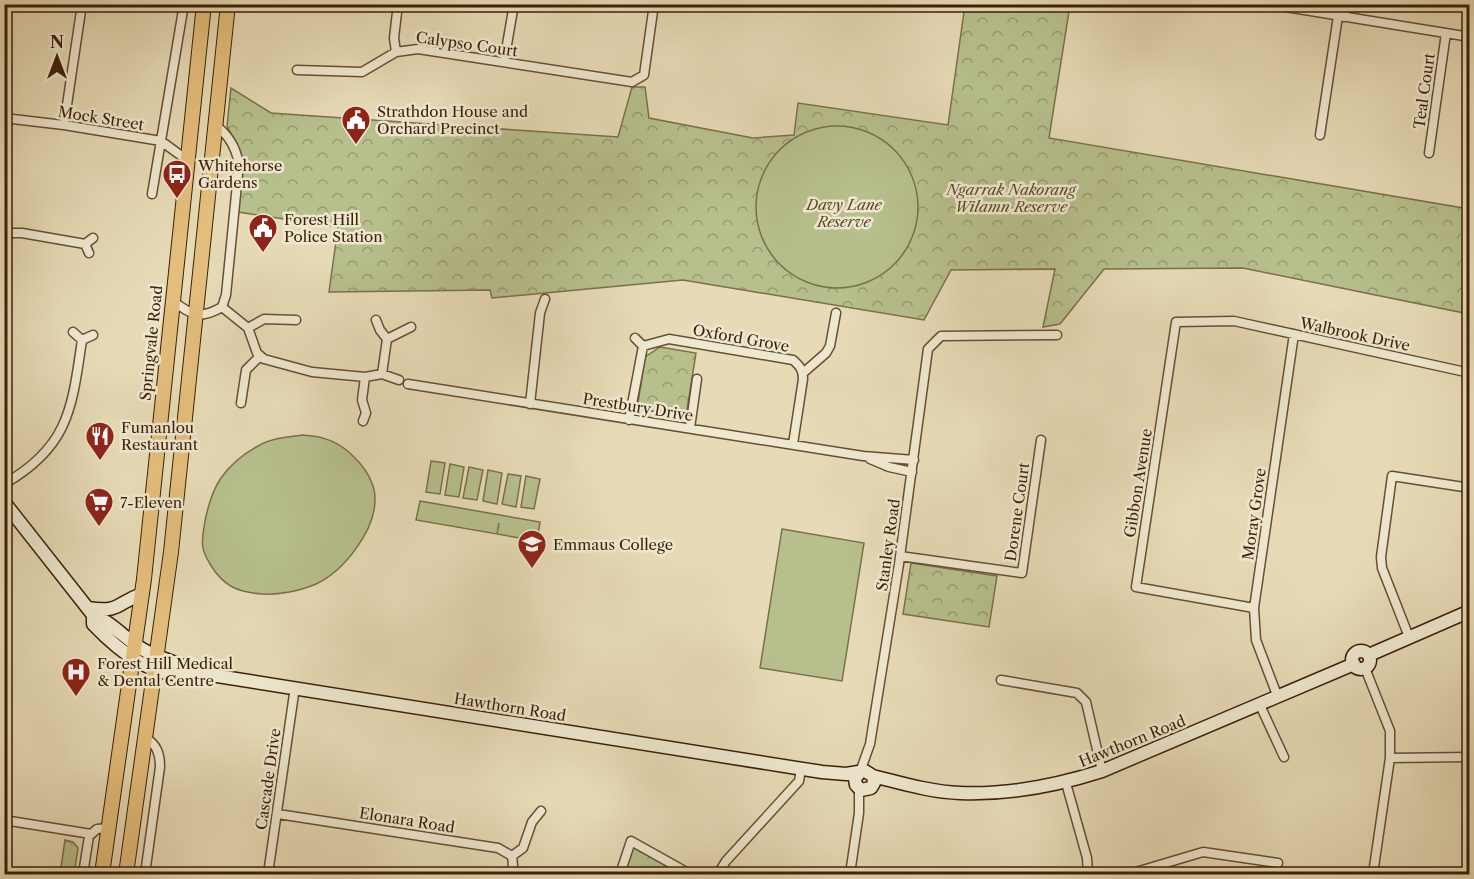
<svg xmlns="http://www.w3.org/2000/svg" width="1474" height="879" viewBox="0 0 1474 879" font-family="'Libre Caslon Text',serif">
	<defs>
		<pattern id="park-crowns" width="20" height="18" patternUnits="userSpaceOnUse" patternTransform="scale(1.5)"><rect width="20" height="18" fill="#b7c08d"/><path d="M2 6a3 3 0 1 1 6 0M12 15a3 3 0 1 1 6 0" fill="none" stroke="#969b71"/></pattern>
	</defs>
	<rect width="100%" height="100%" fill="#e7dbb7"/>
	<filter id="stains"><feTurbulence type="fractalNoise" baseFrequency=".00333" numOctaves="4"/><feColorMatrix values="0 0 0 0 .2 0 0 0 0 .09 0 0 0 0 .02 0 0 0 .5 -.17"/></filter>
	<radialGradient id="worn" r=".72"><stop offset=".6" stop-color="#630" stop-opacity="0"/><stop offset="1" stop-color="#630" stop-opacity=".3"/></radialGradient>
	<path fill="url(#park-crowns)" stroke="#7a704a" stroke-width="1.5" d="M965,5h105l-21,133 420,71v105l-226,-46 -139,1 -44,55 -17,3 12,-58 -104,1 -27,50 -241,-40 -191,18 -2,-8 -161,2 9,-65 -100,-15 2,-60 -13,-26 4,-38 40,25 347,24 14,-50h13l4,31 104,20 41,-3 4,-32 150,22z
		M660,347l36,6 -10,63 -49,-7 8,-52z
		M911,563l86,13 -8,51 -86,-13z
		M65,840l8,2 5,6 -4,26h-14z
		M633,845l49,29h-58z"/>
	<path fill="#b7c08d" stroke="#7a704a" stroke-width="1.5" d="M756 207a81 81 0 1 1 162 0a81 81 0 1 1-162 0Z
		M302,435c22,1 38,7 53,23 10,10 20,25 20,40 1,32 -31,73 -59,86 -16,7 -37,11 -54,10 -25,-2 -39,-8 -52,-30 -3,-5 -6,-10 -7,-16 -2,-9 1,-19 2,-27 3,-15 7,-30 16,-43 9,-13 24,-25 37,-32 13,-8 30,-9 44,-11z
		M431,461l14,2 -5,31 -14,-2z
		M450,464l14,3 -5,30 -14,-2z
		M469,467l14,3 -6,30 -14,-2z
		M488,470l14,3 -5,31 -14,-3z
		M508,474l13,2 -5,31 -14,-3z
		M526,476l14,3 -6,30 -13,-2z
		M420,501l120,21 -3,19 -40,-7 2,-11 -2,11 -81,-14z
		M782,529l82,14 -22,138 -82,-13z"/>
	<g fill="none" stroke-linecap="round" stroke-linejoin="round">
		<g stroke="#684e32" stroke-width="11">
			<path id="minor" d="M1267,4l203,33
				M1344,17l2,-13
				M396,52l-2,-14 4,-34
				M504,62l10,-58
				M297,70l65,2 34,-20 22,-3 214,33 12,-7 10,-71
				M4,118l60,7 97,16 26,19
				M64,125l18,-121
				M215,125c13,9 21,23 24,39l-13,131 -4,12
				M1320,135l18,-119
				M1429,153l17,-120
				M152,194l32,-190
				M4,233h18l63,11
				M89,253l-4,-9 8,-6
				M173,301c18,14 27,19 49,6
				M222,307l26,21 9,25 7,6 48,13 53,5 17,-3 17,6
				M376,320l4,10 7,9
				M248,328l16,-9 32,1
				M73,332l9,8 11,-5
				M635,338l8,8 26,-7 124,21c7,6 10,10 10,19l-10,65
				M803,373l23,-20 4,-7 6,-33
				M382,374l5,-35 24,-12
				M408,384l455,72 51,4
				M241,403l5,-33 14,-14
				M530,404l10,-91 5,-14
				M629,420l14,-74
				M363,421l3,-8 -4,-13 3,-23
				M690,428l7,-49
				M870,459l19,8 23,5
				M4,484c65,-37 68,-76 78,-144
				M900,556l122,17 19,-133
				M1254,608l-118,-21 40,-265 58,-1 236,52
				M1409,637l-27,-69 -1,-11 11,-81 78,12
				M1365,668l25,63v27l-17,116
				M1001,680l76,13 9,9 16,69
				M1277,695l-21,-55 -2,-32 40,-274
				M1259,703l25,54
				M1390,758l80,-1
				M860,772l10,-28 29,-180 29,-215 13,-13 116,-1
				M1066,783l21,75 1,16
				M278,814l220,34 14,8 1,9 -3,9
				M4,820l87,14
				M512,856l11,-8 9,-26 9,-11
				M83,874l6,-38 8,-7 12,-1
				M145,874l15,-107c0,-13 -3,-22 -14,-29
				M268,874l27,-187
				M620,874l11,-33 59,33
				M718,874l8,-13 73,-80 2,-12
				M850,874l9,-61v-25
				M1129,874l74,-22 75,11"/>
		</g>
		<g stroke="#3d1f06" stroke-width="15">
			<path id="secondary" d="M4,502l89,113c19,7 33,25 51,35 15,9 34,11 48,22
				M88,608c33,5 28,-5 54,-14
				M93,615v9c23,24 62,59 99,48l630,100 24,2 19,-3 8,5 1,7 -3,5 -10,2 -5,-5 -1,-6 4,-6
				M1352 660a9 9 0 1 1 18 0a9 9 0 1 1-18 0Z
				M1369,655l101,-44
				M873,776c28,7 58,16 87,17 49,2 95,-7 142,-22l252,-107"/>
		</g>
		<g stroke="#3d1f06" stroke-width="16">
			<path id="trunk" d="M102,874l42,-295 60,-575
				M126,874l45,-322 57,-548"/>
		</g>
		<use href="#minor" stroke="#efe8d0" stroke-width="8"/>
		<use href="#secondary" stroke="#efe8d0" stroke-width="12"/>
		<use href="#trunk" stroke="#e4be7c" stroke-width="14"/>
	</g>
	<defs>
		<g id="civic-pin" transform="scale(1.5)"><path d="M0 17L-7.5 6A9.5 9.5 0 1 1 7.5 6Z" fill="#8f2418" stroke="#efe8d0"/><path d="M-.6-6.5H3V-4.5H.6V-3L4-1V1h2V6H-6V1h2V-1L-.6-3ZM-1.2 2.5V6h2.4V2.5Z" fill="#fff"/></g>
		<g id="bus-pin" transform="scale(1.5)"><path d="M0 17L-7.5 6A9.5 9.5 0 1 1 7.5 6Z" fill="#8f2418" stroke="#efe8d0"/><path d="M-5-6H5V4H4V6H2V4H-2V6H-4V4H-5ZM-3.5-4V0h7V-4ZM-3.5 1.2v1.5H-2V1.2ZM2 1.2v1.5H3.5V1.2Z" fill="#fff"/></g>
		<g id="restaurant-pin" transform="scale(1.5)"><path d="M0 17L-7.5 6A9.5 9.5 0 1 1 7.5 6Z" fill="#8f2418" stroke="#efe8d0"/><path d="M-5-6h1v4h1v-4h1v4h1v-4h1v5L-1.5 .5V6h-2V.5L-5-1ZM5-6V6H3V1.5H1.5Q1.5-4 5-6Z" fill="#fff"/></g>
		<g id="supermarket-pin" transform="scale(1.5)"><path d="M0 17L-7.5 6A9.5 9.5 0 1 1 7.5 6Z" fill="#8f2418" stroke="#efe8d0"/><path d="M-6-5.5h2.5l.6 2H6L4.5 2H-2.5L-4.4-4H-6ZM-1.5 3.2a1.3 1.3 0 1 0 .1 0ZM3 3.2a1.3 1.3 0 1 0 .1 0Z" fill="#fff"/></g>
		<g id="school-pin" transform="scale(1.5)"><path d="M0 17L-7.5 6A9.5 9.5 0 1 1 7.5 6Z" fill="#8f2418" stroke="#efe8d0"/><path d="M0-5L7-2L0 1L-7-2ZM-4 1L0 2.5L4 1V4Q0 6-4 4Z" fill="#fff"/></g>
		<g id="hospital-pin" transform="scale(1.5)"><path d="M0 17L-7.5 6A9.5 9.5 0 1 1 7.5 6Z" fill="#8f2418" stroke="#efe8d0"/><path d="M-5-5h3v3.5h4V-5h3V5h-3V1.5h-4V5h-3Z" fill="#fff"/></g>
	</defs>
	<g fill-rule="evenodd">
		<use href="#civic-pin" x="356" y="120"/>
		<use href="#bus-pin" x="177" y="174"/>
		<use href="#civic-pin" x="263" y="228"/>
		<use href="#restaurant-pin" x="100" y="436"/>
		<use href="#supermarket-pin" x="99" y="502"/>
		<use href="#school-pin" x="532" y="544"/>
		<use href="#hospital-pin" x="76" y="672"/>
	</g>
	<g text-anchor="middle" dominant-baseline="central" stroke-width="5" stroke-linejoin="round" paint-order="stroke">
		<g font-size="15" fill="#3d1f06" stroke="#efe8d0">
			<text transform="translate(467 44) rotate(8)">Calypso Court</text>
			<text transform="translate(1424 91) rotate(-82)">Teal Court</text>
			<text transform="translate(101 118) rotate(9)">Mock Street</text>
			<text transform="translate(1355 334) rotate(12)">Walbrook Drive</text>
			<text transform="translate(741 338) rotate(10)">Oxford Grove</text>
			<text transform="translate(151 343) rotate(-84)">Springvale Road</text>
			<text transform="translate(638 407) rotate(9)">Prestbury Drive</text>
			<text transform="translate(1138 483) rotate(-81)">Gibbon Avenue</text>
			<text transform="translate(1017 512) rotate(-82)">Dorene Court</text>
			<text transform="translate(1254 514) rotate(-82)">Moray Grove</text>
			<text transform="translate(888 545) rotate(-82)">Stanley Road</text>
			<text transform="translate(510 707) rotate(9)">Hawthorn Road</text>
			<text transform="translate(1132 741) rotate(-22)">Hawthorn Road</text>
			<text transform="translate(268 779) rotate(-82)">Cascade Drive</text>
			<text transform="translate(407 820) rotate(9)">Elonara Road</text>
		</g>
		<g font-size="15" fill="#3d1f06" stroke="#efe8d0" text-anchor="start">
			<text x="377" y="111">Strathdon House and<tspan x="377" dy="17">Orchard Precinct</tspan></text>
			<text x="198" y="165">Whitehorse<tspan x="198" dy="17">Gardens</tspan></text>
			<text x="284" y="219">Forest Hill<tspan x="284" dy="17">Police Station</tspan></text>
			<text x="121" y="427">Fumanlou<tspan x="121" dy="17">Restaurant</tspan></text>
			<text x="120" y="502">7-Eleven</text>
			<text x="553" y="544">Emmaus College</text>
			<text x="97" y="663">Forest Hill Medical<tspan x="97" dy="17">&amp; Dental Centre</tspan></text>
		</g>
		<g font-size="15" font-style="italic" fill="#5c4728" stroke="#efe8d0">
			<text x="1011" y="189">Ngarrak Nakorang<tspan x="1011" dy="17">Wilamn Reserve</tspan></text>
			<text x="844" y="204">Davy Lane<tspan x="844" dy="17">Reserve</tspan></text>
		</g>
	</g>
	<rect width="1474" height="879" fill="none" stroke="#e7dbb7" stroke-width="24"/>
	<rect x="6" y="6" width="1462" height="867" fill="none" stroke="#3d1f06" stroke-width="3"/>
	<rect x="12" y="12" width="1450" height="855" fill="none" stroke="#3d1f06" stroke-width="1.5"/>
	<g transform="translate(57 57)" stroke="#efe8d0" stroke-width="4.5" paint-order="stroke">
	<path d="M0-4.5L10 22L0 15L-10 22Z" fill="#3d1f06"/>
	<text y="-9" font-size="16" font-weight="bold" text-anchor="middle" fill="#3d1f06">N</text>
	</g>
	<rect width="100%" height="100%" filter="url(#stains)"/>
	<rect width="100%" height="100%" fill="url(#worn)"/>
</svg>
